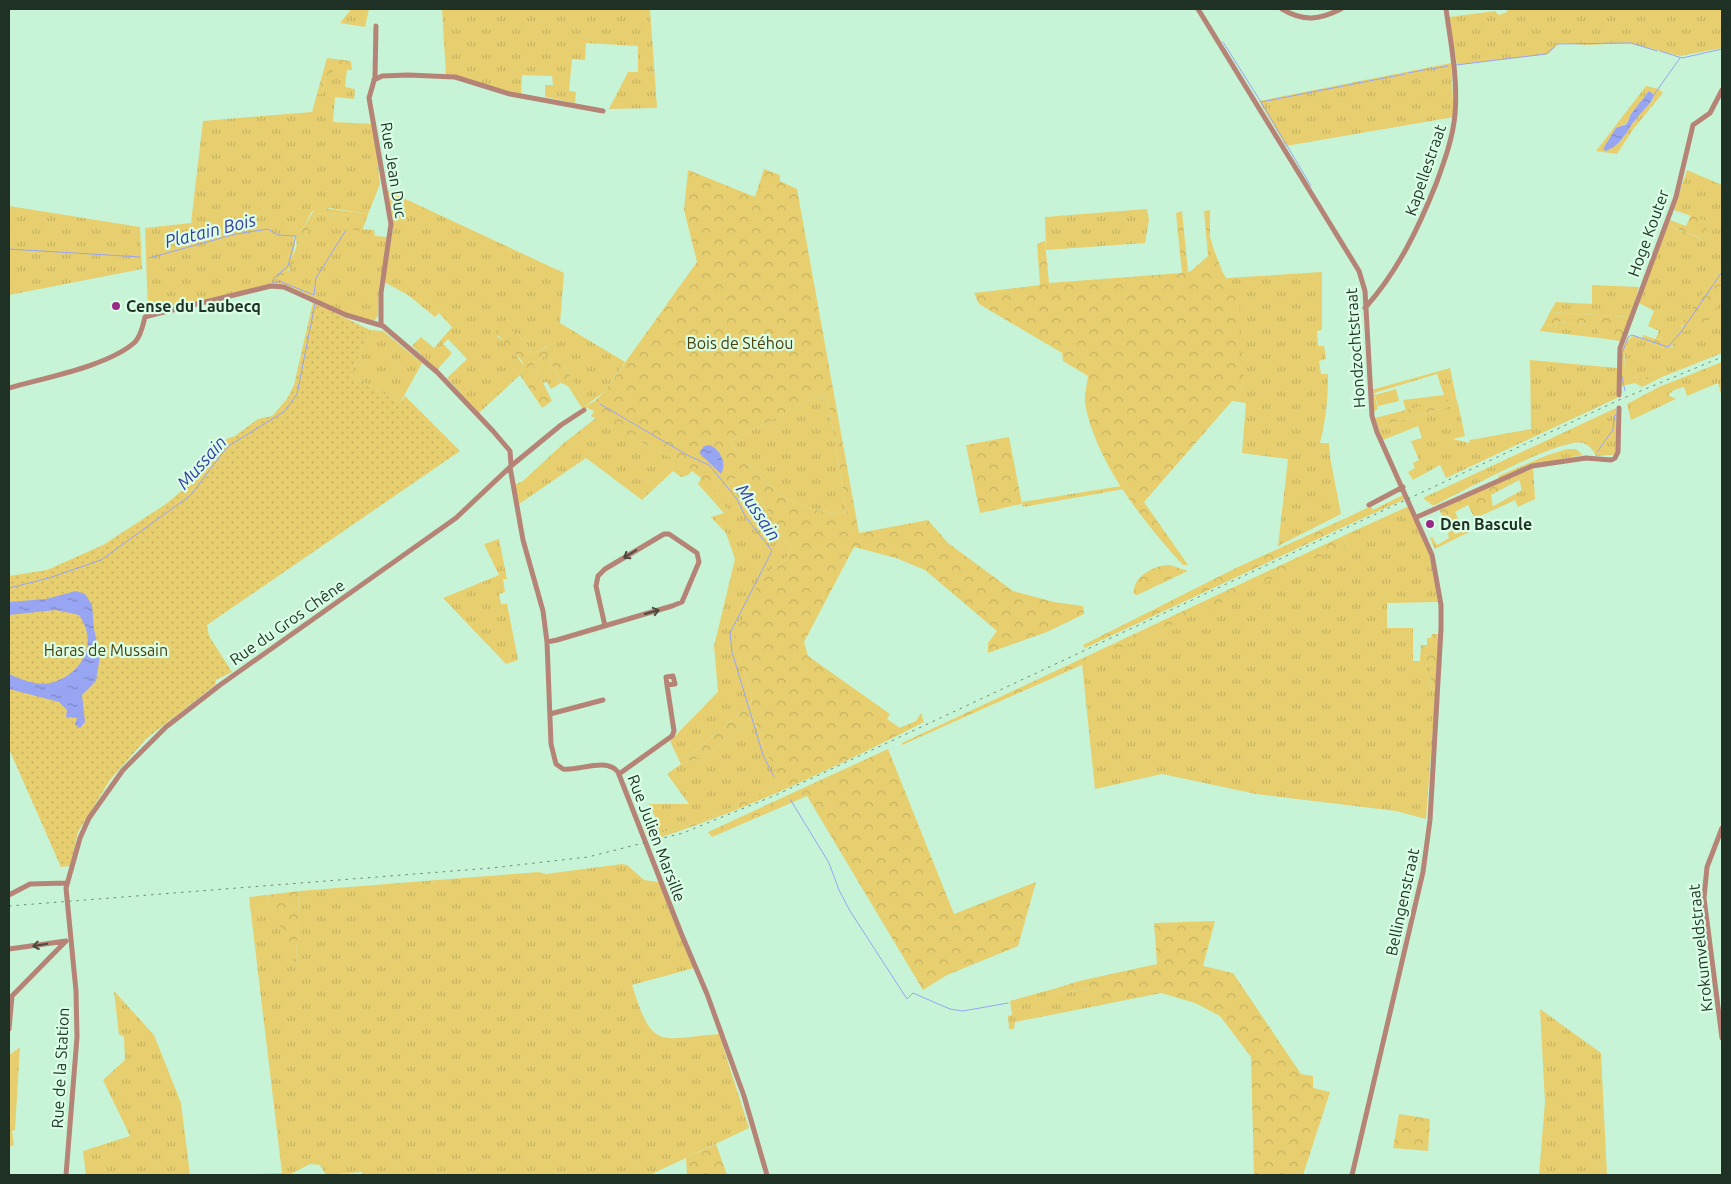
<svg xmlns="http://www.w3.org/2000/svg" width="1731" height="1184" viewBox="0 0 1731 1184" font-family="Ubuntu,sans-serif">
	<defs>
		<pattern id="grass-tufts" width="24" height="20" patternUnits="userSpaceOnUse" patternTransform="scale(1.25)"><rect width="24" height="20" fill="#e7cf70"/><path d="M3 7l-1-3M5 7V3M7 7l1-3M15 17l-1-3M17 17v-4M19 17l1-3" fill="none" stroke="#c6b261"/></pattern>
		<pattern id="forest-crowns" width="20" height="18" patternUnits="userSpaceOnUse" patternTransform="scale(1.25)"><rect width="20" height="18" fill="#e7cf70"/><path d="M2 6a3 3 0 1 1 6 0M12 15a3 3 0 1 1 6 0" fill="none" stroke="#c6b261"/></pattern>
		<pattern id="garden-dots" width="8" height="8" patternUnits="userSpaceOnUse" patternTransform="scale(1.25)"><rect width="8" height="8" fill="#e7cf70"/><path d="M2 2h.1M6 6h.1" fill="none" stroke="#c6b261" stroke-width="1.8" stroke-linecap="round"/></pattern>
		<pattern id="water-ripples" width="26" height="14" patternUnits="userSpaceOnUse" patternTransform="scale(1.25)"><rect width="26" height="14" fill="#98a5f3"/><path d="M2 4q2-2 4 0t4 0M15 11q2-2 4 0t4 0" fill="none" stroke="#7b87c5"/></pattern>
	</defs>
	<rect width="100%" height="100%" fill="#c7f4d6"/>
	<path fill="url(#grass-tufts)" fill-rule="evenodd" d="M351,9h18l-4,18 -25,-4z
		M442,9h208l7,99 -48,1 19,-37h10v-26l-52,-3 -1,17 -13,-1 -3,32 7,1 -1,11 -30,-6v-12h8l-1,-9 -30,-1 -1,20 -75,-20z
		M1507,9h215v39l-42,8 -52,-13 -41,2 -27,-2 -12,11 -91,11 -8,-48 46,-6 4,4 8,-3z
		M1451,63l3,54 -168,29 -27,-45z
		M333,69l14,1 -2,17 10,2 -1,10 -19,-2 -2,25 40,2 7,60 -12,30 -38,-6 -18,3 -10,19 -10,-3c6,21 2,31 -14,46l11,-2 11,-29v-5l7,-2 8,-22 37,3 -6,12 28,2 1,6 13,1 -9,50 -1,29 -4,5 -28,-8 -51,-24 -21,-6 -126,31 -3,-86 46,-5 12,-102 109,-9 5,-18h4l3,-14z
		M1646,86l13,3 4,4 -29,35 -17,26 -21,-3zM1649,91l4,9c-6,6 -12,11 -17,18 -10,14 -14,29 -33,31l21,-25h3l4,-10z
		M1687,170l35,15v79l-41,62 3,4c28,-9 22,-11 38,-32v55l-60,24 -3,-5c-13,5 -22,11 -34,0 -1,-12 -2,-30 9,-37l28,13 11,-1 -2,-10 -16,3 4,-9 -11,-5 6,-15 -15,-8 28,-78 35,14 7,-17 -35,-12z
		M386,190l178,83 -4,50 65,39 -21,30 -19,14 -19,-38 -19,-22 -14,8 -16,-21 -20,3 12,9 14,20 -3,10 -41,38 -32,-35 20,-19 -19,-20 -5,5 9,9 -15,17 -25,-24 9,-9 13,11 18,-21 -13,-14 -4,4 -27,-22 -24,-13 9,-53v-10z
		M9,206l131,21 2,42 -133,26z
		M1147,209l2,11 -4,23 -99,7 -1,-33z
		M1322,272v58l-5,1 1,15h6l2,13 -7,2 2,13h7c0,24 -2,45 -8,69h9l1,14 11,57 -63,32 10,-87 -46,-6 4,-50 -14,-2 12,-19 -17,-104z
		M1592,285l47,2 -9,30 -80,-5 6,-10 36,2z
		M1557,322l42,4v12l-59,-7 4,-7 12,4z
		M370,330l13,1 39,32 -22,40 -49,-28z
		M547,355l14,28 -10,6 -4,-7 -4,1 -10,-20z
		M1530,360l87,8v30l-171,80 -6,-13 -27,15 -5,-8 7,-4 -2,-5 6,-3 -8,-19 11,-3 -4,-12 -35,14 -5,-13 80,-23 7,32 -12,3 16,4 1,-3 61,-11z
		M1722,362v35l-4,-14 -31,13 -3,-9 -10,3 -6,5 8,4 -45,21 -4,-16 32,-17z
		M1450,368l6,29 -50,14 -3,-11 41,-5 -7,-21 -63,19 4,16 -4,2 -3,-21z
		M822,396l6,6 19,112c-11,-1 -24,-2 -35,-5 -36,-9 -60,-41 -83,-67l84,-44z
		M1616,408v45l-3,2 -17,1c-2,-5 -7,-11 -13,-13 -21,-6 -124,50 -148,62h-3l-9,-7z
		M596,418l78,41 -1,12 -31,29 -56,-42 -67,46 -5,-19 9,-4 41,-38z
		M1567,449h9l7,6 -42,8 -41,17 -2,-4 50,-21z
		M1533,467l2,32 -17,8 -3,-7 -39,18 -2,-1 48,-27 -3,-10 12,-7 -1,-5z
		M739,475l22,25 30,49 -6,11 -24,17 -24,78 11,25 4,19 -5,8 -52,44 -16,9 -9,-19 48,-49 -4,-46 21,-87 -9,-26 -15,-16 13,-4 3,-4 -15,-22 11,-5 4,4z
		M1121,486l3,3 -101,18 -1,-5z
		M1403,495l2,4 -68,31 -1,-3 11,-6 -1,-3 25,-12 2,4z
		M1409,506l20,47 9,49 -51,1v25h26v33h19l-2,27 6,1 -10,130 -30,-8 -140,-17 -94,-20 -67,15 -13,-125 264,-120 -3,-8z
		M499,539l8,40h-4l2,13 -6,2 2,10h6l11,56 -12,4 -63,-66 56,-23 -15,-31z
		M753,716l10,30 19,37 -77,37 -57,17 -5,-11 14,-5 -8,-17h40l-22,-30 14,-10 24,-8z
		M622,864l5,1 17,15 15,2 35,86 -62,17c21,66 26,54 87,49l30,94 -99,47h-288v-3l-36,3 -6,-10 -10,-1 -21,11h-65l58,-2 -33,-276 18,-2 29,70 3,-74 240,-19 7,2z
		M1092,987l4,19 -81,16 -1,7h-5l-1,-13 4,-1 -2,-14 47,-13 3,6z
		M114,991l40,44 27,68 9,72h-104l-3,-24 47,-15 -27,-56 22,-20 -1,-24 -5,-1z
		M1540,1009l61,44 6,122h-68l6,-73z
		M20,1047l-5,83 -3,1 2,14 -5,2v-92z"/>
	<path fill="url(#forest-crowns)" fill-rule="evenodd" d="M327,58l24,3 1,9h-19l-2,11 -7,-1 -3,15 -4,-1z
		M764,169l16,6v6l17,8 62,344 69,-13 20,23 65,48 41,11 29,4 1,8 -37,18 -59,21v-10l9,-12 -72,-61 -29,-12 -42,-11 -50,95 4,14 82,58 -3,5 13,9 16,-7 5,-8 3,9c-88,45 -179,89 -274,119l-2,-4 57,-17 76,-37 -18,-37 -10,-30 -48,40 -24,8 -2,-4 16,-9 52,-44 5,-7 -4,-20 -11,-25 -3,-18 27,-60 24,-17 6,-11 -30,-49 -22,-25 -12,11 -4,-4 -10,5 14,22 -3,4 -26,-29 3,-6 -9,-7 -4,4 -7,2 -8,-6 1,-12 -83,-43 3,-5 -9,-4 -3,1 -14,-22 -7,-3 -14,-28 -14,8 19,38 -10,7 -22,-33 3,-10 -1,-4 -27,-29 6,-6 16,7 16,21 15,-8 18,22 19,38 10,-5 9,-9 93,-130 -13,-52 4,-40 67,27zM822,396l6,6 19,112c-12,-1 -24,-2 -35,-5 -36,-9 -60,-41 -83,-67l84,-44zM716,449l7,11 -2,14 -21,-21z
		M316,207l52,7 -6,17 -16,-2 5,-13 -36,-3 -8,22 -7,2c1,18 -7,30 -21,42l-3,-3c9,-11 26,-26 19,-40h-8l-2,-2 2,-5 5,-2 10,3z
		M1210,210v27l4,13 9,23 16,25 5,84 -12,19 -88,101 44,63h-5c-39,-42 -88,-104 -98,-162 -1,-8 2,-18 3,-27l-25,-15 -1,-8 -83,-49 -5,-11 66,-8 -3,-41 8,-3 4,42 133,-10 -6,-60 6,-2 6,61 3,-1 17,-15 -4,-45z
		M1691,215l18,7 -6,17 -36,-14 3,-5 16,6z
		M1722,264v34l-13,22 -26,12 -1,-9z
		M1550,312l80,5 -9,24 -22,-3 -1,-12 -41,-4 -1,6 -12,-4z
		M1677,333l3,4c-13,20 -20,8 -38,2l1,-4 16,5z
		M1627,338h2l-5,19 1,15c12,11 21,5 34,0l3,5 -20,10 -7,-4 -14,3 1,-37z
		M1456,397l2,7 -80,23 -3,-9z
		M1009,437l13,67 -42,9 -14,-68z
		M1530,468l2,5 -41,22 2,12 -19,10 -6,-12 -13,7 6,13 -8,4 2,5 12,-5 2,3 -34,17 -5,-11 2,-1 5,8 12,-7 -1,-5 4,-3 -13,-20z
		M1346,518l1,3 -11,6 1,3 -252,118 -2,-3 155,-78z
		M1343,536l3,8 -107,51 -337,150v-2z
		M1170,565l18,6 -51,24 -3,-1c-2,-18 21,-29 36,-29z
		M1432,634h7l-3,55 -6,-1 2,-27h-12l1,-16h6v-7h4z
		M888,749l66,165 82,-32 -18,64 -71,29 -24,15 -116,-194 -95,41 -4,-5z
		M299,891l-3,76 -29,-72z
		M1215,921l-12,45 30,7 68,101 12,2v12l17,4 -27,83h-49l-3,-118 -31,-41 -25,-13 -34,-10 -65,13 -5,-19 -31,7 -3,-6 22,-7 78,-17 -3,-41z
		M1399,1114l31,5 -2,32 -35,-3z
		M716,1144l11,31h-40l-1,-17z"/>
	<path fill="url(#garden-dots)" d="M313,302l57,28 -19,45 49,28 5,-7 55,55 -253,174 2,11 23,36 -16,8 -1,5 -69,54 -36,41 -32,52 -8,34 -9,1 -52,-118v-173l38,-6 56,-25 63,-41 35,-30 11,-30 23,-8 23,-17 14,-3 15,-17 7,-14z"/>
	<path fill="#e7cf70" d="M1396,389l3,12 -21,5 -3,-11z"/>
	<path fill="url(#water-ripples)" d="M1649,91l5,4c-2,9 -11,14 -17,22 -10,13 -14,27 -31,34l-3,-2 13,-21 11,-4 4,-10z
		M710,445c11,6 17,18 11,29l-22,-21 5,-7z
		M76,591l9,3 7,11 2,24 6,27 -4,25 -14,14 3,27 -5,6 -5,-3 2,-7 -11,-1 1,-7 -8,-8 -50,-13v-15c13,6 30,13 45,8 30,-10 44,-40 25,-67l-23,-5 -47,5v-13l37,-3z"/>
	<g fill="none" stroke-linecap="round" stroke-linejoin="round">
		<path stroke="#98a5f3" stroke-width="1" d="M1223,42l38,60
			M1557,44l74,-1 26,8
			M1660,51l22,7 40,-9
			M1456,65l90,-11 8,-7
			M1432,69l16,-3
			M1408,73l21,-4
			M1653,96l27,-38
			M1634,121l10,-12
			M1311,186l-50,-84 144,-28
			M9,249l131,8
			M149,258l87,-24 32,-5 10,6 18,1 -8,30 -14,12 -1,5
			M274,283l5,-2 35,14 2,-17 30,-48
			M1623,351l5,-14 4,-2 36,12 13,-15 41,-60
			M1622,377l3,14
			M600,404l87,51 22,10 28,34 8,17 27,35 -42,82 2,19 31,103 11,22
			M1597,452l16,-22 1,-13 3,-3
			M9,588l40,-10 52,-18 90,-65 36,-48 58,-36 12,-17 18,-90
			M790,799l39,64 10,27 11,21 57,88 6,-6 37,16 13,2 45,-8"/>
		<path stroke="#b58477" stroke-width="5" d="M1198,9l161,262 6,20 7,125 5,16 55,123 9,50v24l-11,191 -7,52 -71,303
			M1282,9c22,13 37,11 59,0
			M376,26l-1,51 -6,21 22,126 -10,69v32
			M374,80l8,-4 26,-1 47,2 55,17 93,17
			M1365,308c33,-37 53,-79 71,-124 8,-22 17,-46 19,-70 3,-35 -4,-70 -9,-105
			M9,388c34,-10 100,-22 126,-46 6,-6 8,-17 10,-25l7,-2 119,-29 13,1 62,28 37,11 54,46 56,59 17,20 1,14
			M1619,395l1,-47 56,-151 17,-72 17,-12 12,-23
			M510,467l13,73 20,71 4,31 4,102 5,20 7,5c17,2 43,-12 55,3l63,161 26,61 37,102 23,79
			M1369,505l34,-18
			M1417,517l115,-51 54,-8 25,2 4,-2 3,-6 1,-44
			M547,642l10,-2 115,-34 10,-4 17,-40 -2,-9 -28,-19h-5l-59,35 -7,7 -2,10 9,40
			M550,714l53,-14
			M619,774l53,-38 2,-5 -7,-46 8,-1 -2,-8 -7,1 1,8
			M1722,828l-15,39 -3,31 18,140
			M9,895l21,-11 37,-1
			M9,949l57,-8
			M9,1029l3,-33 54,-55
			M66,1175l11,-138 -1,-46 -10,-103 14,-50 9,-20 34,-48 43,-43 54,-42 236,-167 55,-52 50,-41 23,-15"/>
		<path stroke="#6d8a77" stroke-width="1" stroke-dasharray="2.5 5" stroke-linecap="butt" d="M9,906l482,-38 97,-11 95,-24 93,-38 843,-395 103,-43"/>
	</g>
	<defs><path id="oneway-shaft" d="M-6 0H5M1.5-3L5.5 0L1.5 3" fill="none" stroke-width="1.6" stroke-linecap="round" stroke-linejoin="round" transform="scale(1.25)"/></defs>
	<g stroke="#4c493e">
		<use href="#oneway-shaft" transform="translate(630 554) rotate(148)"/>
		<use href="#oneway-shaft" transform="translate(652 612) rotate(-16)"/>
		<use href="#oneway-shaft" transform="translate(40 945) rotate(171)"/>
	</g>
	<g fill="#9a2987" stroke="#dbffe6" stroke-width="2">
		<circle cx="116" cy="306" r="5"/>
		<circle cx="1430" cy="524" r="5"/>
	</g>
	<g text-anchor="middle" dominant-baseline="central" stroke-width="4.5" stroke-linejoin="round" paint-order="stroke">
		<g font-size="16" fill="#1f3025" stroke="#dbffe6">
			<text transform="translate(394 170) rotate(81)">Rue Jean Duc</text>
			<text transform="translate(1425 170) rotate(-71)">Kapellestraat</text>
			<text transform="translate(1648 233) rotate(-70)">Hoge Kouter</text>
			<text transform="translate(1355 348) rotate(-94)">Hondzochtstraat</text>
			<text transform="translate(287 622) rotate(-35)">Rue du Gros Chêne</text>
			<text transform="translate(657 838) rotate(69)">Rue Julien Marsille</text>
			<text transform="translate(1402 902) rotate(-78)">Bellingenstraat</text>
			<text transform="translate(1700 948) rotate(-96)">Krokumveldstraat</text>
			<text transform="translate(60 1068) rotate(-87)">Rue de la Station</text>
		</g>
		<g font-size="16" font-weight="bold" fill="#1f3025" stroke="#dbffe6" text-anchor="start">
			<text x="126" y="306">Cense du Laubecq</text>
			<text x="1440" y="524">Den Bascule</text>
		</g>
		<g font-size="16" fill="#4c400d" stroke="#dbffe6">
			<text x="740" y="343">Bois de Stéhou</text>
			<text x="106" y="650">Haras de Mussain</text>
		</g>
		<g font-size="18" font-style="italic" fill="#3839a7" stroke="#dbffe6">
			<text transform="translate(210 230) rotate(-14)">Platain Bois</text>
			<text transform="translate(201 462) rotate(-48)">Mussain</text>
			<text transform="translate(759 512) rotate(56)">Mussain</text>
		</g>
	</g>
	<rect width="1731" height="1184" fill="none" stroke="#1f3025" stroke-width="20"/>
</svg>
